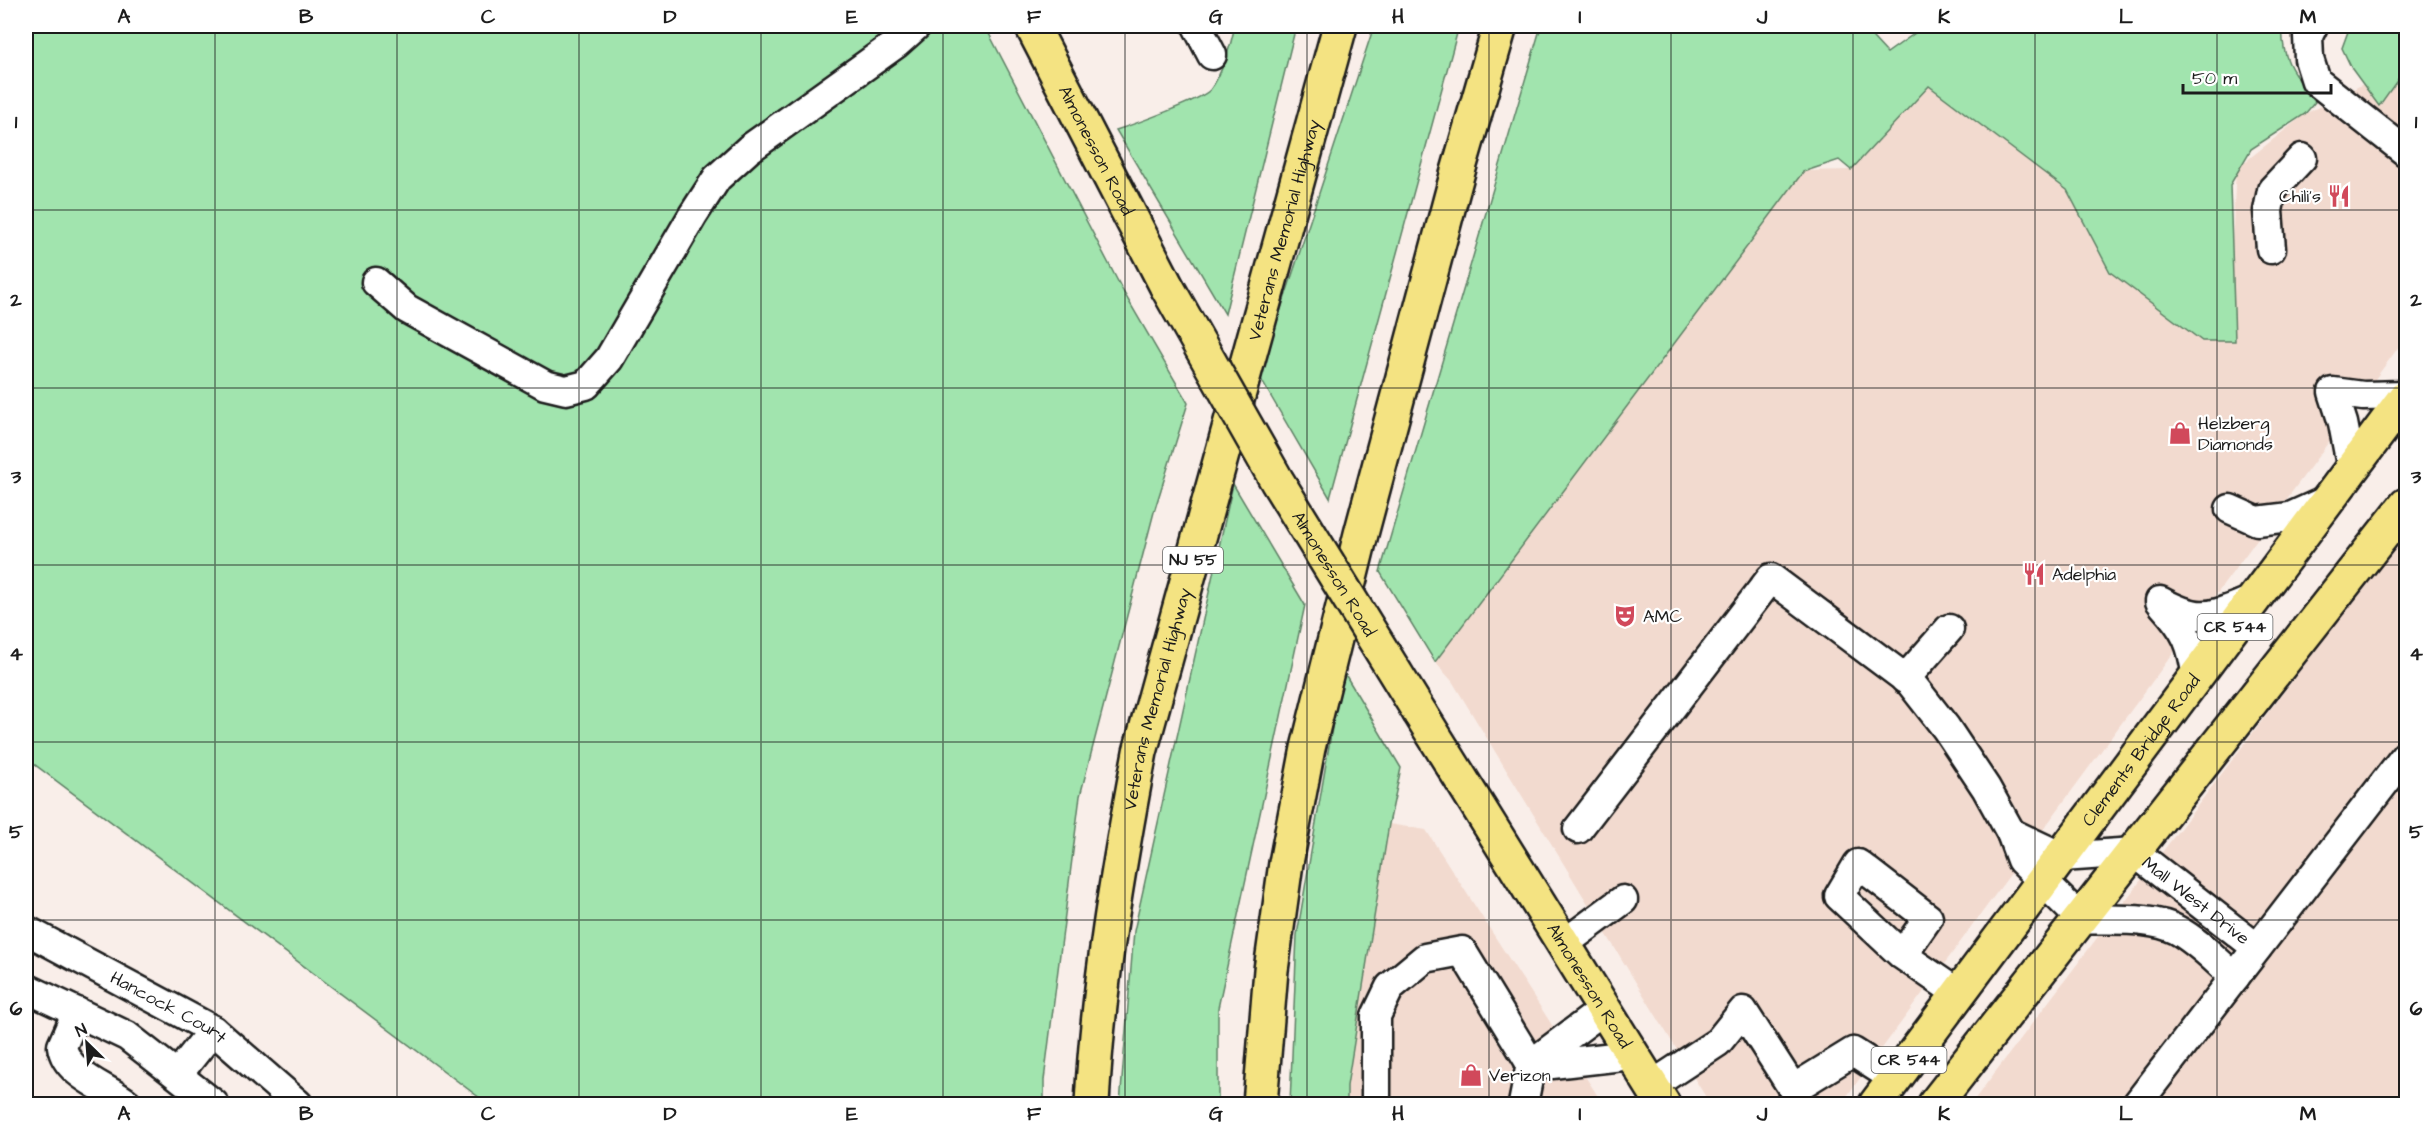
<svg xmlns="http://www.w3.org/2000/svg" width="2432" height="1130" viewBox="0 0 2432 1130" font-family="'Architects Daughter',sans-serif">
	<rect width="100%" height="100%" fill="#f9eee9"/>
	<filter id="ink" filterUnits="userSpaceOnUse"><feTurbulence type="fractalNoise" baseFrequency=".0167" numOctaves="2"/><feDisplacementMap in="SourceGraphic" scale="12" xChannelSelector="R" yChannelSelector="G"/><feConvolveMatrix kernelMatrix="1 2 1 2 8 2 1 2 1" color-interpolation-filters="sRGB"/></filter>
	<g filter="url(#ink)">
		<path fill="#f2dacf" d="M2406,62v275l-565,767h-131l-258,-423 -17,-19 368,-491 48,-1 78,-85 138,105 43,82 125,69 -3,-98 4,-74 69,-55z
			M2406,531v573h-435z
			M1389,824l37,6 177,274h-256v-18z"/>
		<path fill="#a1e4ae" stroke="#5e8065" stroke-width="1.5" d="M26,26h959l139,267 64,110 -34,109 -74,284 -36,284v24h-556l-462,-346z
			M1235,26h61l-71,288 -109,-184c16,-5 85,-30 94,-40 12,-15 21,-46 25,-64z
			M1374,26h85l-129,472 -71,-122z
			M1541,26h321l25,27 38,-27h358c-3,34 13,50 32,76l-10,12 -54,35 -21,36 5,156h-33l-92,-69 -43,-82 -138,-104 -78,84 -12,-10 -36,12 -368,490 -55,-90z
			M2350,26h56v42l-27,38 -27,-37 -10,-21z
			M1233,484l72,121 -87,403v96h-98l14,-173z
			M1342,669l59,99 -12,56 -42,262v18h-57l7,-169z"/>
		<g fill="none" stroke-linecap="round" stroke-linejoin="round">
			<g stroke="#1c1c1c" stroke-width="33">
				<g id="minor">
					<path d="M1197,26l15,29"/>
					<path d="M2313,26l-5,10 1,23 7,22 90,71"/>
					<path d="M2271,249l-3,-38 4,-21 30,-32"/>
					<path d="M376,282l31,27 138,76 21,5 20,-5 23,-26 84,-144 24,-37 32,-29 148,-106 19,-17"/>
					<path d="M2352,470l-9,-47 -10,-31 30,4 43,-1"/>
					<path d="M2230,509l27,12 33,-4 40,-18"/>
					<path d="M2160,601c44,24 52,14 96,-2"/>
					<path d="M2163,605c24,26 29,39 34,73"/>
					<path d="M1905,679l44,-50"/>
					<path d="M1578,829l193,-251 139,104 36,46 40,60 25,45 10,27 60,59c29,2 70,-3 96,11 22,12 39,31 58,47"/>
					<path id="s1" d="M2011,833l51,24 72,-5 123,96"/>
					<path id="s2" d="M26,930l187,100 85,74"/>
					<path d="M1562,945l61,-45"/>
					<path d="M1902,955l26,-37 -70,-54 -19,32 63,59 57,39"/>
					<path d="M26,988l101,48 87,68"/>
					<path d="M77,1012l-15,34c4,29 45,41 66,58"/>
					<path d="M1531,1064h21l79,-9"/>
					<path d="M178,1074l35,-44"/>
					<path d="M1651,1086l67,-44 25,-31 50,78 60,-37 42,27"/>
					<path d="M1376,1104v-88l14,-29 35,-29 37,-7 69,113"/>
					<path d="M1523,1104l8,-40 72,-54"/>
					<path d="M2137,1104l269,-349"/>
				</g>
			</g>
			<g stroke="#1c1c1c" stroke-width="38">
				<g id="major">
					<path id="s3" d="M1032,26l135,261"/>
					<path id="s4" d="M1420,713l243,391"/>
					<path id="s5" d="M1876,1104l530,-708"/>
					<path d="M1935,1104l471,-599"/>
				</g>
			</g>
			<g stroke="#1c1c1c" stroke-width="38">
				<g id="highway">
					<path id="s6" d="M1092,1104c6,-119 26,-235 48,-352l200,-726"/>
					<path d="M1260,1104l11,-134 15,-107 22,-115 53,-214 96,-359 43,-149"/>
				</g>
			</g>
			<use href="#minor" stroke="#fff" stroke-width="28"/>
			<use href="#major" stroke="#f4e382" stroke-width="33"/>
			<use href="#highway" stroke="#f4e382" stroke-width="33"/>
			<g stroke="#1c1c1c" stroke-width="38" stroke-linecap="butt">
				<g id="major-bridge">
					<path id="s7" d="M1167,287l110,194 143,232"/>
				</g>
			</g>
			<use href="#major-bridge" stroke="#f4e382" stroke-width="33"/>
		</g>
	</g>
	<path fill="none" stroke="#1c1c1c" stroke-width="1.5" stroke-opacity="0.55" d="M215,26v1078M397,26v1078M579,26v1078M761,26v1078M943,26v1078M1125,26v1078M1307,26v1078M1489,26v1078M1671,26v1078M1853,26v1078M2035,26v1078M2217,26v1078M26,210h2380M26,388h2380M26,565h2380M26,742h2380M26,920h2380"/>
	<defs>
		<g id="restaurant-bare" transform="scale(1.8)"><path d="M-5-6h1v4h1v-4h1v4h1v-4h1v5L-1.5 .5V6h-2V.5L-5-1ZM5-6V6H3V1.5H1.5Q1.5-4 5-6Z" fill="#d1495b" stroke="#fff" stroke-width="2.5" paint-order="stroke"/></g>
		<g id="shop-bare" transform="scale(1.8)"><path d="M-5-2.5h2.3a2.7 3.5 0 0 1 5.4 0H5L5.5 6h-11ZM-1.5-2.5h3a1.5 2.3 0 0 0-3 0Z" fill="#d1495b" stroke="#fff" stroke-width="2.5" paint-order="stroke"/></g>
		<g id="theatre-bare" transform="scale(1.8)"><path d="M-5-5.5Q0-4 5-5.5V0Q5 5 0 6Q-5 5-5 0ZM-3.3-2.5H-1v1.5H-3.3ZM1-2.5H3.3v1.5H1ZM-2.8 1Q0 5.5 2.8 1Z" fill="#d1495b" stroke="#fff" stroke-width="2.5" paint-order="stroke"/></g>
	</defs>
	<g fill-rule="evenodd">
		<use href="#restaurant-bare" x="2339" y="196"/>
		<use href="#shop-bare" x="2180" y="433"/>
		<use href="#restaurant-bare" x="2034" y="574"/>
		<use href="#theatre-bare" x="1625" y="616"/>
		<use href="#shop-bare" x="1471" y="1075"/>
	</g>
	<g text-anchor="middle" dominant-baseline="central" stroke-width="4.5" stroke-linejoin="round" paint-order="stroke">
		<g fill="#fff" stroke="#606060" stroke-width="1.5">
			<rect x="1163" y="547" width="60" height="26" rx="4.5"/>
			<rect x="2197.5" y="614" width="75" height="26" rx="4.5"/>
			<rect x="1871.5" y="1047" width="75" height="26" rx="4.5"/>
		</g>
		<g font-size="16" font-weight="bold" fill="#1c1c1c">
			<text x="1193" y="560">NJ 55</text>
			<text x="2235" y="627">CR 544</text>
			<text x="1909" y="1060">CR 544</text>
		</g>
		<g font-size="18" fill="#1c1c1c" stroke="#fff">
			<text stroke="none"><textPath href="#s3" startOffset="140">Almonesson Road</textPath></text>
			<text stroke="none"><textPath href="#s6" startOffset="897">Veterans Memorial Highway</textPath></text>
			<text stroke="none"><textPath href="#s7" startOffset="332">Almonesson Road</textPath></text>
			<text stroke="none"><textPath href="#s6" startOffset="411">Veterans Memorial Highway</textPath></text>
			<text stroke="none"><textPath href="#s5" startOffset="442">Clements Bridge Road</textPath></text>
			<text stroke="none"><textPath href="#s1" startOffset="207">Mall West Drive</textPath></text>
			<text stroke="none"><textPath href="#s4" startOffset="321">Almonesson Road</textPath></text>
			<text stroke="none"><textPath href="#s2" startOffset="162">Hancock Court</textPath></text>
		</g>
		<g font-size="18" fill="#1c1c1c" stroke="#fff" text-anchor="start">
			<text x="2321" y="196" text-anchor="end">Chili's</text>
			<text x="2198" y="423">Helzberg<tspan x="2198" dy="21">Diamonds</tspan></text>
			<text x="2052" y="574">Adelphia</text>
			<text x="1643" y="616">AMC</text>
			<text x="1489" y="1075">Verizon</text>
		</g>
	</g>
	<rect width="2432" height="1130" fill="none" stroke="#fff" stroke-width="66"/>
	<g transform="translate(87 1043) rotate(335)" stroke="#ffffff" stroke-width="4.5" paint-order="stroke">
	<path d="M0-4.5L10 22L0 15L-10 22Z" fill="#1c1c1c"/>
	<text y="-9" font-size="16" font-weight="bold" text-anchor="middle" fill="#1c1c1c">N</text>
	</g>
	<path d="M2183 84v9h148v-9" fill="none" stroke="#1c1c1c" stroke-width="3"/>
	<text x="2192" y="84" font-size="18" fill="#1c1c1c" stroke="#ffffff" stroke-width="4.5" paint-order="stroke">50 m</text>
	<rect x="33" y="33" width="2366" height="1064" fill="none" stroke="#1c1c1c" stroke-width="2"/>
	<g font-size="20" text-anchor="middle" font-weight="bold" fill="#1c1c1c">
		<text x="124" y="23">A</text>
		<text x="306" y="23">B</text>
		<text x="488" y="23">C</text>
		<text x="670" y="23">D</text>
		<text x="852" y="23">E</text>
		<text x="1034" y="23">F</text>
		<text x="1216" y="23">G</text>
		<text x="1398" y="23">H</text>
		<text x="1580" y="23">I</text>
		<text x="1762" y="23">J</text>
		<text x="1944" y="23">K</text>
		<text x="2126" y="23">L</text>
		<text x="2308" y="23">M</text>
		<text x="16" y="128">1</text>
		<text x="2416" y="128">1</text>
		<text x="16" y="306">2</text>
		<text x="2416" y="306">2</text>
		<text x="16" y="483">3</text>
		<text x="2416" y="483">3</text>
		<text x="16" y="660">4</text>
		<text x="2416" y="660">4</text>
		<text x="16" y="838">5</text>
		<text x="2416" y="838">5</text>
		<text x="16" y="1015">6</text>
		<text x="2416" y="1015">6</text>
		<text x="124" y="1120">A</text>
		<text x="306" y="1120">B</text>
		<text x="488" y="1120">C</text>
		<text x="670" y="1120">D</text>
		<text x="852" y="1120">E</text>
		<text x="1034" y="1120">F</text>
		<text x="1216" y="1120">G</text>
		<text x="1398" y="1120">H</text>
		<text x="1580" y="1120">I</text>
		<text x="1762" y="1120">J</text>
		<text x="1944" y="1120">K</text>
		<text x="2126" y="1120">L</text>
		<text x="2308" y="1120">M</text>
	</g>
</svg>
